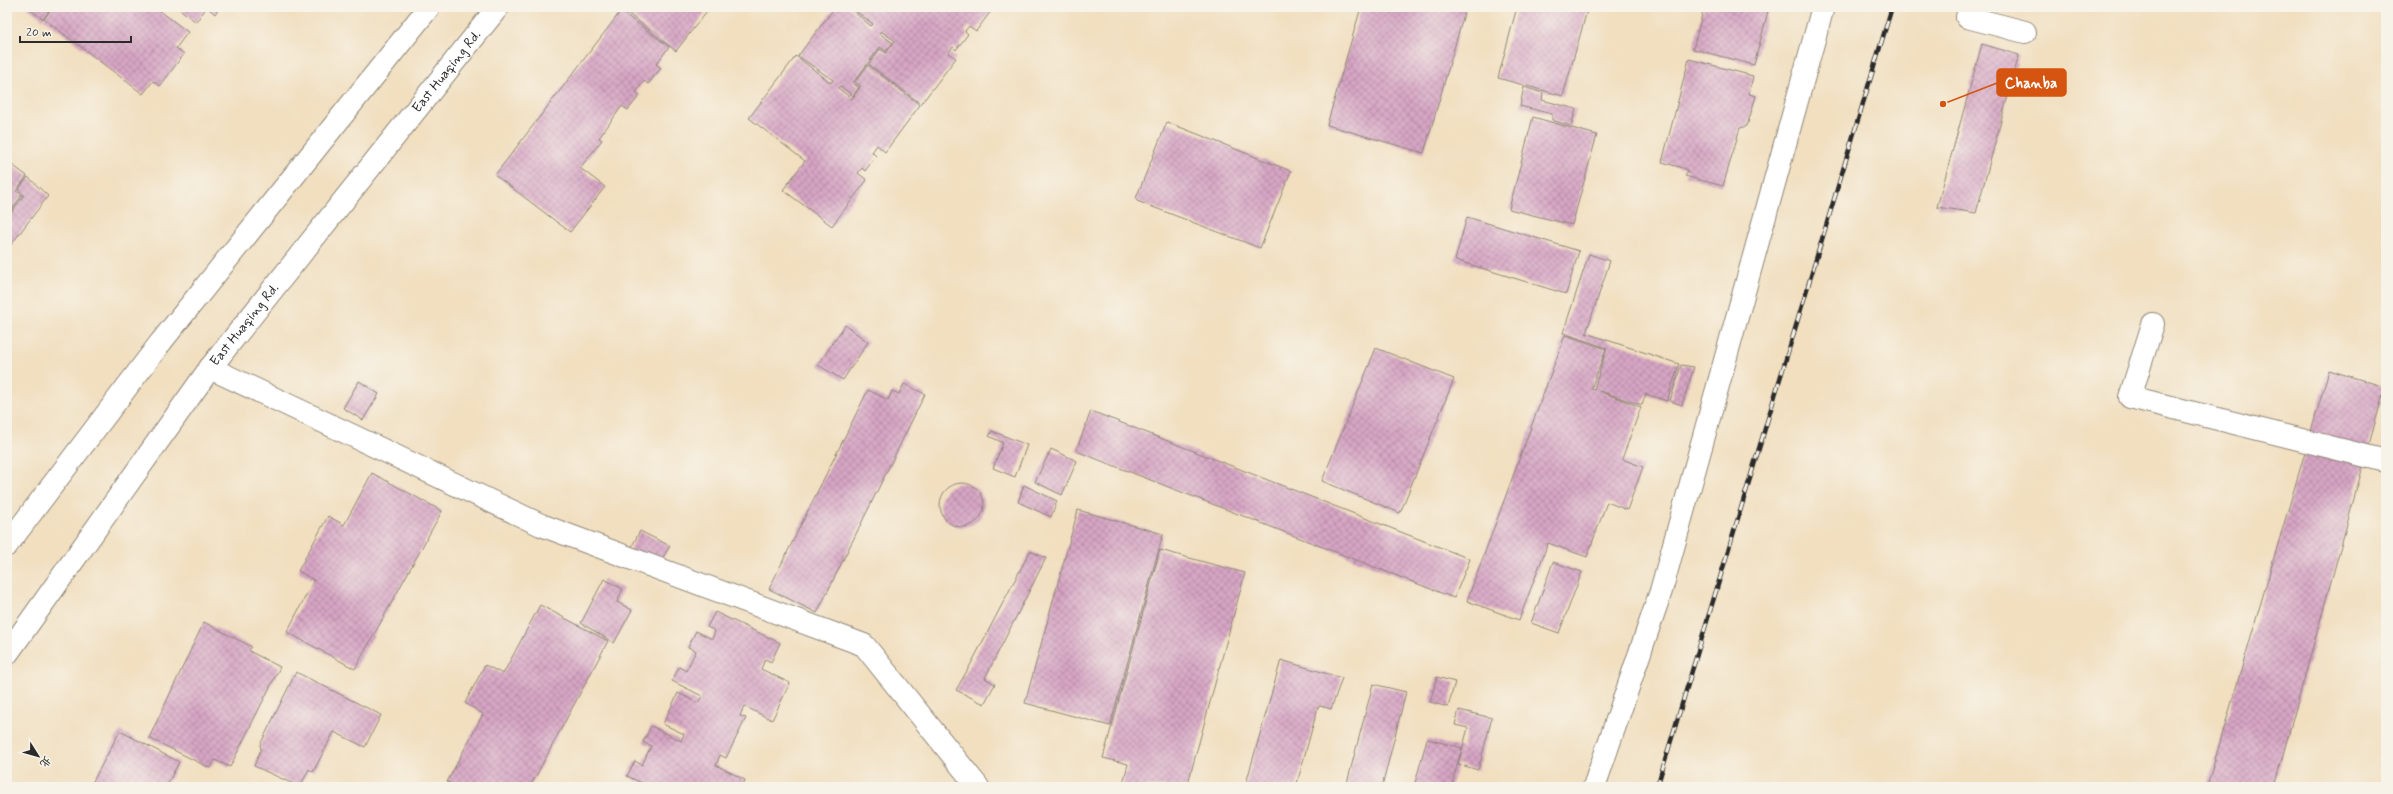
<svg xmlns="http://www.w3.org/2000/svg" width="2393" height="794" viewBox="0 0 2393 794" font-family="Mynerve,'LXGW WenKai TC',sans-serif">
	<defs>
		<pattern id="building-cross-hatch" width="8" height="8" patternUnits="userSpaceOnUse"><rect width="8" height="8" fill="#d7a6c5"/><path d="M0 0l8 8M0 8l8-8" fill="none" stroke="#af87a0"/></pattern>
	</defs>
	<rect width="100%" height="100%" fill="#f7f3e8"/>
	<filter id="ink" filterUnits="userSpaceOnUse"><feTurbulence type="fractalNoise" baseFrequency=".025" numOctaves="2"/><feDisplacementMap in="SourceGraphic" scale="8" xChannelSelector="R" yChannelSelector="G"/><feConvolveMatrix kernelMatrix="1 2 1 2 8 2 1 2 1" color-interpolation-filters="sRGB"/></filter>
	<filter id="wash" filterUnits="userSpaceOnUse"><feTurbulence type="fractalNoise" baseFrequency=".012" numOctaves="4" result="noise"/><feDisplacementMap in="SourceGraphic" scale="16" xChannelSelector="R" yChannelSelector="G"/><feGaussianBlur stdDeviation="0.9" result="paint"/><feColorMatrix in="noise" values="0 0 0 0 0 0 0 0 0 0 0 0 0 0 0 0 0 1.4 0 .05"/><feComposite in="paint" operator="in"/></filter>
	<g filter="url(#wash)">
		<rect width="100%" height="100%" fill="#f1dfc0"/>
		<g id="blocks">
			<path fill="url(#building-cross-hatch)" d="M27,7h25l-9,12z
				M53,7h111l-4,4 28,21 -12,16 8,6 -24,32 -7,-5 -10,13 -99,-75z
				M177,7h43l-5,7 -8,-7 -11,15z
				M620,7h90l-34,44z
				M835,7h13l23,19 2,-2 -23,-17h144l-18,24 -7,-5 -4,5 3,3 -12,16 -3,-3 -5,6 8,5 -35,46 -52,-40 11,-15 6,4 9,-12 -14,-10 -2,2 14,10 -7,8 -6,-4 -27,36 6,4 -6,9 -13,-10 -2,2 14,11 9,-13 -6,-4 13,-17 52,40 -35,47 -8,-7 -5,7 4,4 -11,15 -3,-3 -4,5 9,7 -35,46 -49,-36 22,-29 -56,-43 47,-62 35,27 2,-3 -35,-24z
				M1361,7h105l-42,146 -97,-28z
				M1517,7h71l-25,89 -65,-18z
				M1704,7h65l-15,58 -61,-16z
				M621,11l48,36 -13,17 5,4 -13,16 -4,-3 -8,11 4,3 -12,15 -6,-4 -23,32 3,2 -22,28 25,19 -35,45 -75,-57z
				M1982,44l37,11 -43,158 -39,-6z
				M1689,59l64,17 -4,18 7,2 -9,30 -7,2 -17,58 -38,-10 3,-4 -2,-3 -24,-7z
				M1524,87l19,6 -1,7 34,9 -5,17 -19,-6v-6l-32,-8z
				M1533,117l64,18 -25,90 -63,-16z
				M1167,122l124,49 -31,77 -123,-47 -1,-3z
				M7,161l20,15 -11,15 6,4 -12,17 -3,-2z
				M28,177l20,19 -41,54v-38l3,2 14,-19 -6,-5z
				M1467,217l112,34 -13,43 -111,-34z
				M1589,254l21,7 -24,72 93,31 -12,37 -21,-7 -4,11 -43,-14 42,16 -19,52 21,8 -16,43 -20,-8 -20,55 -39,-14 -29,77 -52,-19 98,-266 41,14 -15,40 4,1 -1,-1 13,-41 -44,-15z
				M845,325l23,17 -25,38 -25,-15z
				M1376,348l78,31 -54,134 -78,-32z
				M1681,365l13,2 -12,38 -12,-4z
				M2329,370l56,17 -111,400h-67z
				M359,381l20,13 -16,26 -20,-12z
				M904,384l21,10 -108,219 -48,-24 99,-199 20,10 4,-9 7,3z
				M1091,411l379,148 -16,39 -378,-147z
				M992,431l35,14 -12,32 -22,-9 10,-25 -14,-7z
				M1051,449l26,12 -15,34 -27,-13z
				M372,473l70,38 -87,158 -68,-37 27,-52 -16,-9 30,-55 16,9z
				M940 505a22 22 0 1 1 44 0a22 22 0 1 1-44 0Z
				M1024,485l33,16 -6,16 -33,-15z
				M1078,510l85,24 -53,192 -85,-23z
				M640,531l30,15 -11,18 -29,-14z
				M1160,550l85,23 -58,214h-65l6,-23 -25,-6z
				M1030,551l16,7 -61,120 10,6 -11,20 -28,-14 16,-28z
				M1553,562l29,10 -23,61 -28,-10z
				M604,579l19,10 -6,13 15,8 -18,33 -33,-20z
				M540,605l68,36 -78,146h-72l-11,-5 36,-68 -18,-11 20,-38 18,9z
				M715,612l65,31 -9,19 -6,-3 -4,10 29,14 -18,37 -28,-14 -4,10 6,2 -20,40 -6,-3 -4,10 29,15 -3,7h-92l-23,-11 8,-15 7,4 9,-19 -8,-4 8,-16 30,15 3,-7 -21,-10 15,-31 20,10 4,-7 -30,-15 7,-14 7,4 10,-20 -8,-4 8,-16 16,8 3,-8 -8,-4z
				M204,622l48,25 -3,3 2,2 29,15 -50,100 -15,-7 -5,8 -61,-30z
				M1281,660l61,18 -11,31 -10,-3 -3,1 -22,80h-51z
				M296,672l85,43 -16,32 -31,-15 -21,40 -4,-3 -9,18 -46,-21 7,-17 -1,-4z
				M1437,677l18,5 -7,25 -18,-5z
				M1373,684l33,8 -24,95h-36z
				M1459,710l33,8 -14,52 -20,-6 10,-36 -13,-3z
				M120,731l59,31 -13,25h-76z
				M1427,739l35,9 -11,39h-37z"/>
		</g>
	</g>
	<g filter="url(#ink)">
		<use href="#blocks" fill-opacity="0" stroke="#8e8576" stroke-width="1"/>
		<g fill="none" stroke-linecap="round" stroke-linejoin="round">
			<g stroke="#8e8576" stroke-width="24">
				<path id="minor" d="M1970,7l-3,10 58,15
					M2153,324l-23,73 256,64
					M210,368l331,157 323,120 114,142
					M1594,787l67,-196 162,-584"/>
			</g>
			<g stroke="#8e8576" stroke-width="24">
				<g id="major">
					<path d="M7,545l154,-203 268,-335"/>
					<path id="s1" d="M7,654l203,-286 288,-361"/>
				</g>
			</g>
			<use href="#minor" stroke="#fff" stroke-width="22"/>
			<use href="#major" stroke="#fff" stroke-width="22"/>
			<g stroke="#2b2b2b" stroke-width="4.5">
				<path id="rail" d="M1657,787l235,-780"/>
			</g>
			<use href="#rail" stroke="#f7f3e8" stroke-width="3" stroke-dasharray="9" stroke-linecap="butt"/>
		</g>
	</g>
	<g text-anchor="middle" dominant-baseline="central" stroke-width="3" stroke-linejoin="round" paint-order="stroke">
		<g font-size="14" fill="#2b2b2b" stroke="#f7f3e8">
			<text stroke="none"><textPath href="#s1" startOffset="730">East Huaqing Rd.</textPath></text>
			<text stroke="none"><textPath href="#s1" startOffset="406">East Huaqing Rd.</textPath></text>
		</g>
	</g>
	<path fill="none" stroke="#d5540f" stroke-width="1.5" d="M1943 104L1997 83"/>
	<circle fill="#d5540f" stroke="#f7f3e8" stroke-width="1.5" cx="1943" cy="104" r="4"/>
	<rect fill="#d5540f" stroke="#d5540f" stroke-width="1.5" x="1997" y="69" width="69" height="27" rx="4"/>
	<g font-size="15" text-anchor="middle" font-weight="bold" fill="#fff">
		<text x="2031" y="88">Chanba</text>
	</g>
	<rect width="2393" height="794" fill="none" stroke="#f7f3e8" stroke-width="24"/>
	<g transform="translate(38 756) rotate(127)" stroke="#f7f3e8" stroke-width="3" paint-order="stroke">
	<path d="M0-3L7 15L0 10L-7 15Z" fill="#2b2b2b"/>
	<text y="-6" font-size="11" font-weight="bold" text-anchor="middle" fill="#2b2b2b">北</text>
	</g>
	<path d="M20 36v6h111v-6" fill="none" stroke="#2b2b2b" stroke-width="2"/>
	<text x="26" y="36" font-size="12" fill="#2b2b2b" stroke="#f7f3e8" stroke-width="3" paint-order="stroke">20 m</text>
</svg>
